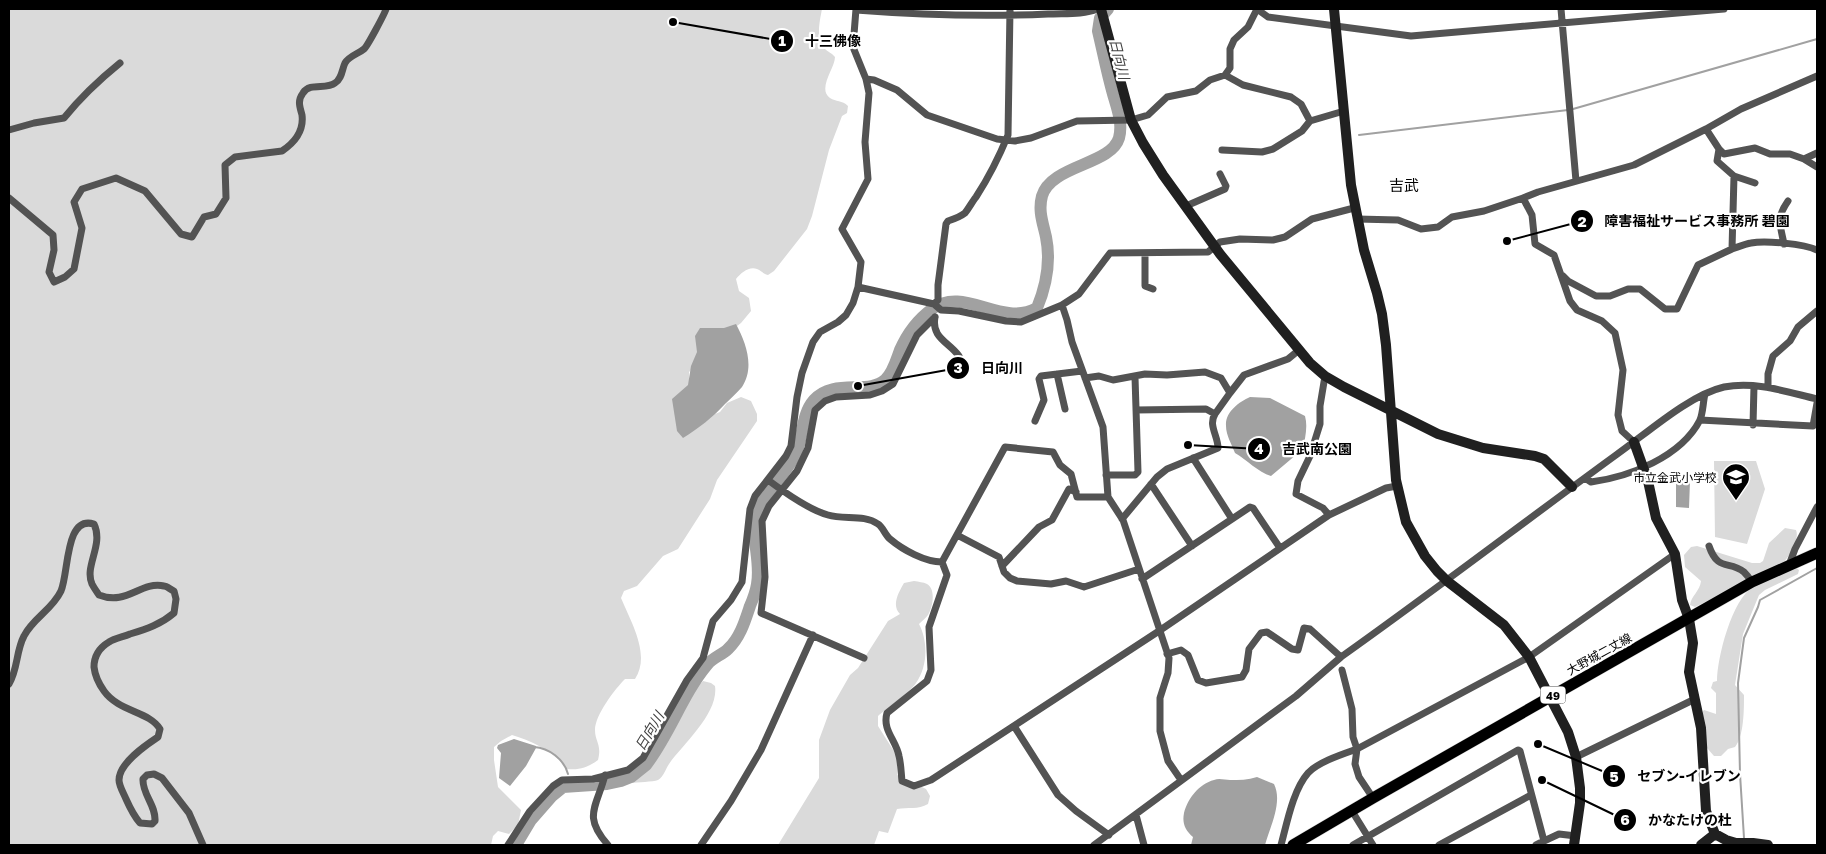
<svg xmlns="http://www.w3.org/2000/svg" width="1826" height="854" viewBox="0 0 1826 854" font-family="'Golos Text','Noto Sans JP',sans-serif">
	<rect width="100%" height="100%" fill="#fff"/>
	<path fill="#dadada" d="M9,9h813c-2,11 -7,31 3,40 3,3 7,4 10,8 0,11 -18,32 -5,41 6,4 12,2 18,8l-1,7 -5,3 -13,34 -17,66 -5,13 -33,42 -6,4c-5,-1 -6,-4 -11,-6 -8,-3 -16,4 -21,10l3,12 10,7 2,13 -10,12 -42,31 -6,14 -4,4v6l16,40 15,-6 7,-9 14,-6 10,4 6,13v7l-40,59 -7,19 -32,50 -15,7 -26,30 -13,5 -3,7c10,24 30,57 14,81h-10c-10,10 -30,36 -30,51 0,12 7,14 3,30 -11,8 -18,10 -31,9 -12,-17 -35,-28 -55,-34l-11,6 -7,6v13l4,27 23,23 -3,15 -9,9 -11,-3 -5,5 -2,9h-482z
		M1714,461h42l9,28 -18,55 -32,-7z
		M1785,528l11,2c4,10 -7,28 -15,35l-86,42 -5,-2c1,-9 10,-14 11,-24l-16,-14 -1,-12 7,-8 6,-1 55,17h8l3,-2 6,-18z
		M1795,567l4,3 -1,4 -33,16 -6,5 -16,39 -8,51 9,10c0,15 0,41 -9,52l-7,2 -7,7h-7l-7,-8 -6,-34 3,-4 12,4v-21l-5,-5 2,-6 4,-1c0,-23 15,-82 36,-94 12,-8 28,-14 42,-20z
		M914,581c5,1 9,1 13,3 9,5 6,23 1,31 -2,3 -6,6 -9,9 9,17 9,42 -3,59 -7,10 -28,24 -38,33v10l19,30v19l29,14 4,7 -2,8c-10,6 -20,3 -31,5l-9,24 -9,-2 -5,14h-96l41,-67v-38l11,-30 20,-35 8,-7 30,-47 12,-7c-9,-9 -1,-22 4,-31z
		M703,681l8,2 4,3c4,27 -31,57 -46,78 -4,6 -5,12 -11,16 -5,2 -21,2 -27,3l19,-20 40,-68z"/>
	<path fill="#a1a1a1" d="M736,324c10,19 19,43 6,63 -5,6 -11,11 -17,17 -12,13 -26,24 -42,34l-6,-7 -5,-32 16,-14 3,-19 6,-14 -2,-16 5,-8h24z
		M1250,397l20,1 35,18c3,11 0,22 -2,33l-32,27c-13,-4 -24,-16 -36,-23 -3,-8 -9,-18 -9,-27 -1,-14 13,-24 24,-29z
		M1676,481h14l-1,27 -13,-1z
		M514,739l22,7v2l-10,18 -16,20 -11,-8 2,-25 -4,-5 1,-3z
		M1257,777l17,7c9,18 -4,43 -9,61h-74l2,-8c-8,-7 -11,-14 -9,-24 4,-15 15,-29 30,-33 5,-2 11,0 16,0 9,0 18,0 27,-3z"/>
	<g fill="none" stroke-linecap="round" stroke-linejoin="round">
		<path stroke="#a1a1a1" stroke-width="2" d="M1573,109l244,-70
			M1359,135l209,-25
			M534,747c15,1 30,12 34,27
			M1744,838l-4,-64 -2,-91 6,-45 14,-31 2,-7 57,-32"/>
		<path stroke="#a1a1a1" stroke-width="12" d="M516,845l15,-25 21,-24 11,-9 44,-3 14,-3 10,-4 15,-12c24,-31 36,-70 61,-100 5,-7 15,-10 21,-16 12,-11 17,-28 22,-43 3,-7 6,-15 7,-22 4,-21 -5,-43 -2,-64 5,-26 31,-44 41,-67 8,-18 5,-38 18,-53 19,-22 55,-5 71,-20 8,-7 11,-19 15,-30 7,-16 17,-30 32,-41 32,-24 69,19 105,-1 10,-24 14,-46 9,-71 -3,-14 -8,-26 -4,-41 9,-31 69,-31 77,-58 4,-15 -2,-30 -6,-44 -6,-21 -10,-42 -15,-63l2,-13 8,-9"/>
		<g stroke="#dbdbdb" stroke-width="12">
			<path id="primary" d="M1293,845l80,-47 379,-216 65,-29"/>
		</g>
		<path stroke="#535353" stroke-width="7" d="M856,9l-3,38 13,32 3,14 -4,49 3,37 -26,50 19,33 -3,25 76,17 7,6 18,1 47,10 15,1 41,-17 17,-11 31,-41 98,-1 12,-10 20,-3 33,1 12,-3 27,-18 42,-11
			M1257,9l11,8 143,19 313,-27
			M1561,9l15,172
			M856,10c64,5 127,7 192,4 15,-1 35,1 49,-5
			M1225,75l18,10 48,12 10,7 9,17
			M866,79l8,1 23,10 30,25 70,24 18,2 16,-3 46,-17 54,-1 17,-5 19,-18 29,-6 14,-11 15,-5 5,-7v-19l4,-9 14,-13 9,-18
			M1706,129l35,-20 76,-33
			M9,130l25,-7 30,-5c17,-21 35,-38 56,-55
			M1719,149l5,5 31,-6 15,6h20l14,5
			M1222,150l40,2 11,-3 29,-18 8,-10 34,-10
			M1817,153l-13,6 13,8
			M1734,176l21,7
			M9,198l44,37 1,15 -5,22 5,10 11,-5 9,-8 8,-41 -8,-26 8,-13 34,-11 29,13 36,43 11,3 12,-20 12,-3 10,-16 -1,-33 10,-8 47,-6c12,-8 22,-20 20,-36 -2,-8 -5,-14 1,-22 7,-11 23,-3 32,-10 7,-4 7,-14 10,-20 4,-7 13,-9 19,-14 3,-2 21,-36 22,-40
			M1186,206l39,-17 1,-3 -6,-12
			M1357,219l41,1 23,9 17,-2 14,-10 32,-6 39,-13
			M1784,244c-4,-20 -8,-26 4,-43
			M1145,253v33l8,3
			M1563,276l5,5 28,15h14l18,-7h12l25,20h12l21,-44 34,-16
			M934,304l4,-4v-15l8,-61 2,-3c6,-2 12,-4 17,-8 4,-5 7,-11 11,-16 13,-20 23,-40 32,-62l2,-126
			M1062,305l5,15 5,22 31,85 5,70 15,23 46,138 -1,15 -8,25v33l8,30 13,19
			M935,317c-4,21 14,25 24,39
			M1057,374l8,35
			M1085,378l14,-2 14,4 32,-6 22,1 38,-3 16,6 9,15 14,-18 44,-16 11,-9
			M1768,387v-13l5,-18 17,-15 8,-14 19,-16
			M1136,410l70,-1 9,5 15,-21
			M1700,420l113,6 4,-23
			M1035,421l9,-21 -5,-21 2,-3 41,-5
			M1753,425l1,-39
			M1634,442l-12,-11 -4,-16 5,-45 -8,-37 -13,-12 -25,-11 -7,-9 -16,-46 -19,-11 -3,-29 -9,-17 15,-6 96,-27 72,-36 13,20 -2,12 17,15 -2,73c6,-2 13,-5 19,-6 14,-3 53,1 66,7
			M1193,458l39,61
			M1106,475h29l3,-3 -3,-95
			M1585,478l6,4c38,-5 90,-25 109,-62 3,-7 3,-18 5,-26
			M768,480c16,12 42,30 60,35 16,5 36,-1 50,9 5,3 7,11 12,15 13,11 35,23 52,23l63,-115 48,5 7,13 11,9 6,23h31
			M1151,484l41,62
			M1329,515l57,-27 11,-2
			M1122,519l35,-42 10,-8 51,-21c0,-12 -10,-23 -3,-34
			M957,535l42,22 5,15 6,6 7,3 34,3 15,-3 18,6 55,-18
			M1709,546c9,26 20,14 35,26 3,3 6,7 8,10
			M942,562l5,13 -18,52 2,43 -4,11 -40,32c-5,17 9,27 12,43 2,8 2,16 3,25l12,5 17,-6 228,-149 170,-116 -6,-7 -27,-14 2,-13 12,-25 10,-32v-18l5,-30
			M1789,565l6,-16 22,-42
			M1002,566l37,-39 13,-7 17,-31 7,3
			M1142,579l108,-72 3,1 27,40
			M1167,654l14,-4 7,5 10,25 8,3 36,-6 4,-7 3,-21 12,-16 6,-1 25,17 6,1 6,-22 6,1 31,28c93,-66 183,-135 275,-202 30,-21 73,-60 108,-68 32,-6 63,5 93,12
			M864,658l-103,-45 4,-36 -3,-56 7,-15 28,-35 11,-23 7,-38 10,-9 11,-4 34,-2 12,-4 11,-7 24,-49 18,-18
			M1342,670l10,39 1,28 4,12 -2,15 4,13 14,21
			M9,684c9,-15 7,-33 15,-48 9,-18 28,-26 37,-45 8,-19 4,-76 33,-67 10,21 -10,42 -2,60 2,4 5,8 7,11 28,11 41,-14 65,-9 3,0 7,4 10,5l2,8 -2,14c-13,11 -27,16 -44,21 -7,3 -15,4 -21,8 -10,6 -15,14 -15,25 1,9 5,17 10,24 15,21 45,20 56,38l-2,8c-12,8 -39,26 -39,43 0,6 5,14 7,19 4,9 8,17 14,24l12,1 3,-3c1,-16 -13,-27 -12,-42l4,-4 7,-1 8,4 27,35 14,32
			M1014,726l44,69 18,16 33,24
			M1576,757l119,-58
			M605,775c-8,32 -23,41 3,70
			M1352,811l21,34
			M1136,815l8,30
			M1544,841l15,-7 17,2
			M508,845l22,-34 23,-25 9,-6 31,-1 35,-9 15,-12 44,-78 16,-22 10,-37 18,-21 11,-18 8,-73 5,-13 31,-40 5,-10 6,-49 5,-24 11,-31 7,-10 18,-10 8,-7 7,-12 5,-16
			M701,845l30,-44 30,-51 52,-115
			M1094,845l202,-149 45,-39
			M1281,845c6,-22 12,-55 27,-72 10,-11 35,-19 49,-24l172,-92 146,-103
			M1353,845l165,-95 2,1 24,90 -8,4
			M1439,845l92,-50"/>
		<path stroke="#202020" stroke-width="10" d="M1101,9l30,111 12,23 20,32 57,79 90,109 15,13 19,11 94,47 45,14 52,8 9,3 28,28
			M1334,9l17,176 13,65 13,43 5,21 4,31 10,135 10,42 19,34 12,15 10,10 57,44 25,32 39,75 8,25 4,31v15l-6,42
			M1634,442l14,39 8,37 19,36 7,46 7,19 4,24 -4,29 12,56 5,83 9,23 11,6 10,3h17l15,2
			M1701,845l14,-11"/>
		<use href="#primary" stroke="#000" stroke-width="11"/>
	</g>
	<defs>
		<g id="school-pin" transform="scale(1.4375)"><path d="M0 17L-7.5 6A9.5 9.5 0 1 1 7.5 6Z" fill="#000" stroke="#fff"/><path d="M0-5L7-2L0 1L-7-2ZM-4 1L0 2.5L4 1V4Q0 6-4 4Z" fill="#fff"/></g>
	</defs>
	<g fill-rule="evenodd">
		<use href="#school-pin" x="1736" y="477"/>
	</g>
	<g text-anchor="middle" dominant-baseline="central" stroke-width="4.5" stroke-linejoin="round" paint-order="stroke">
		<rect fill="#fff" stroke="#4c4c4c" stroke-width="1" x="1540.5" y="686.5" width="25" height="17" rx="4"/>
		<g font-size="11" font-weight="bold" fill="#000">
			<text x="1553" y="695">49</text>
		</g>
		<g font-size="12" fill="#000" stroke="#fff" text-anchor="end">
			<text x="1717" y="477">市立金武小学校</text>
		</g>
		<g font-size="12" fill="#000" stroke="#fff">
			<text transform="translate(1599 654) rotate(-29)">大野城二丈線</text>
		</g>
		<g font-size="14" font-style="italic" fill="#424242" stroke="#fff">
			<text transform="translate(1120 59) rotate(76)">日向川</text>
			<text transform="translate(649 731) rotate(-59)">日向川</text>
		</g>
		<g font-size="15" fill="#000" stroke="#fff">
			<text x="1404" y="185">吉武</text>
		</g>
	</g>
	<path fill="none" stroke="#000" stroke-width="2" d="M673 22L782 41M1507 241L1582 221M858 386L958 368M1188 445L1259 449M1538 744L1614 776M1542 780L1625 820"/>
	<g fill="#000" stroke="#fff" stroke-width="2">
		<circle cx="673" cy="22" r="5"/>
		<circle cx="1507" cy="241" r="5"/>
		<circle cx="858" cy="386" r="5"/>
		<circle cx="1188" cy="445" r="5"/>
		<circle cx="1538" cy="744" r="5"/>
		<circle cx="1542" cy="780" r="5"/>
		<circle cx="782" cy="41" r="12"/>
		<circle cx="1582" cy="221" r="12"/>
		<circle cx="958" cy="368" r="12"/>
		<circle cx="1259" cy="449" r="12"/>
		<circle cx="1614" cy="776" r="12"/>
		<circle cx="1625" cy="820" r="12"/>
	</g>
	<g font-size="15" text-anchor="middle" font-weight="bold" fill="#fff">
		<text x="782" y="46">1</text>
		<text x="1582" y="227">2</text>
		<text x="958" y="373">3</text>
		<text x="1259" y="454">4</text>
		<text x="1614" y="782">5</text>
		<text x="1625" y="825">6</text>
	</g>
	<g font-size="14" text-anchor="middle" font-weight="bold" fill="#000" stroke="#fff" stroke-width="4.5" stroke-linejoin="round" paint-order="stroke">
		<text x="833" y="46">十三佛像</text>
		<text x="1697" y="226">障害福祉サービス事務所 碧園</text>
		<text x="1002" y="373">日向川</text>
		<text x="1317" y="454">吉武南公園</text>
		<text x="1689" y="781">セブン-イレブン</text>
		<text x="1690" y="825">かなたけの杜</text>
	</g>
	<rect width="1826" height="854" fill="none" stroke="#000000" stroke-width="20"/>
</svg>
